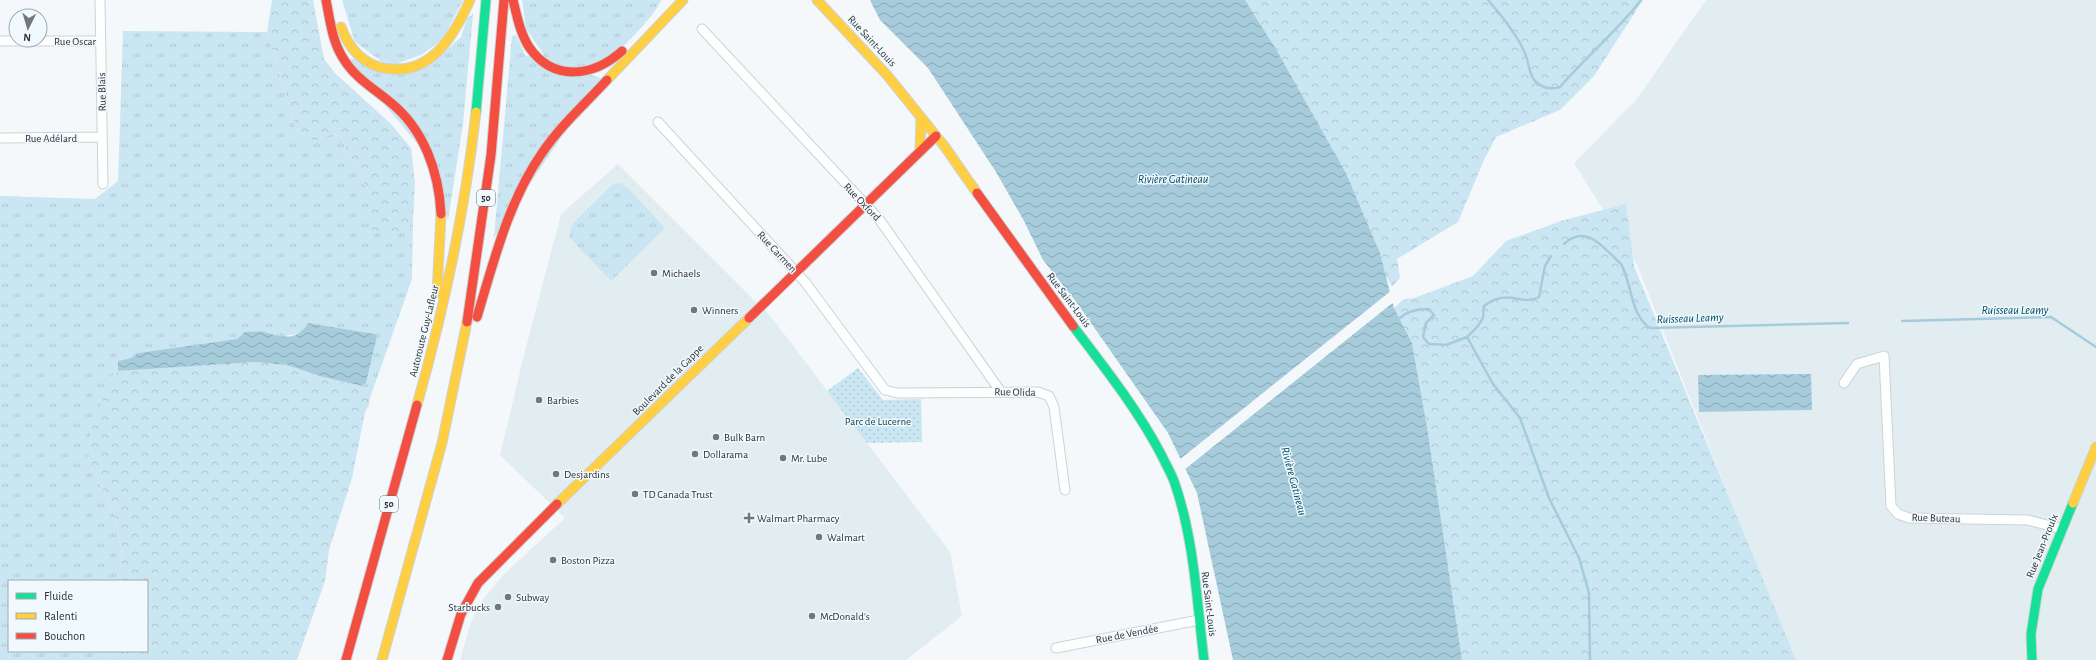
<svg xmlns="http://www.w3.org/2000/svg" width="2096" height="660" viewBox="0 0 2096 660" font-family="'Alegreya Sans',sans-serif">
	<defs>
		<pattern id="grass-tufts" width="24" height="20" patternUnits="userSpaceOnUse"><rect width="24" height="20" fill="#cae6f2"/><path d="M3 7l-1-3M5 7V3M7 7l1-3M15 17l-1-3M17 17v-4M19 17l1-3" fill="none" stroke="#aec6d0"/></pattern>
		<pattern id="forest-crowns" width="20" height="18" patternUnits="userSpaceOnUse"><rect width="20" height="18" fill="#cae6f2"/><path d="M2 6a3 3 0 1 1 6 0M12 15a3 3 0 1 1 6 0" fill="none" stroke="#aec6d0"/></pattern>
		<pattern id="park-dots" width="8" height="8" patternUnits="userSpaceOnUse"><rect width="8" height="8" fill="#cae6f2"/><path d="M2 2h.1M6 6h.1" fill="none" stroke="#aec6d0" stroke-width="1.8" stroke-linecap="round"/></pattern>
		<pattern id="water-waves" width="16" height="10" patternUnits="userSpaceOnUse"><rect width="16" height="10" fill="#a6ccdc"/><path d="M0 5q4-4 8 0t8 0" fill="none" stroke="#88a6b3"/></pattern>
	</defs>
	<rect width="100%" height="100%" fill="#f4f8fa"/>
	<path fill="#e2edf1" d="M1706,0h390v660h-302l-157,-395 -63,-102 62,-63z
		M618,164l154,154 178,234 12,64 -56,44h-446l11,-38 12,-23 23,-27 59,-54 -65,-63 24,-100 37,-141z"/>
	<path fill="url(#grass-tufts)" d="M342,0h121l-20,39 -22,16 -23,8 -17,-2 -26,-19z
		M522,0h139c-3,12 -42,54 -54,58 -12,5 -26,8 -39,12l-23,-13 -19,-29z
		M473,14l-10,110 -15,96 -10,-52 -93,-110 84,8 32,-29 6,-19z
		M123,31l144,1 30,99 19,9 16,-6 8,2 30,58v34l36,5 7,-14 -1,60 -42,119 -8,-12 4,-3 11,-46 -2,-3 -67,-11 -6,9 -4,2 -22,3 -14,-5 -24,7 -100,14 -7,5 -13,3v10l-6,5 -24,83 28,60 6,35 -4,27h-109v70h101l-1,9h-109v-464l95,3 23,-18z
		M516,35l9,20 76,23 -107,159 18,-201z
		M620,183l9,6 36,39 -54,53 -42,-44 3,-13 41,-40z"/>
	<path fill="url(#forest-crowns)" d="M272,0h41l11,59 12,15 54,49 21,25 4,34 -2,37 -7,14h-30l-6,-5v-34l-30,-58 -8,-2 -15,6 -15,-2 -5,-7 -30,-99z
		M1245,0h398l-49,76 -34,34 -64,27 -12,23 -26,62 -61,37 3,19 -8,9 -7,-13 -5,-21 -34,-80 -70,-124z
		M1626,204l8,62 162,394h-334l-34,-227 -16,-90 -18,-35 10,-9 10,-1 59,-22 33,-35 55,-20z
		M256,362l31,3 36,12 39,9 8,12 -1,7 -4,7 -13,66 -23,72 -4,31 -28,79h-188l1,-9h37v-70h-29l4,-27 -6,-35 -28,-60 2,-26 22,-57 6,-5z"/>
	<path fill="url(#park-dots)" d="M858,368l25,32 38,-1 1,43 -55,1 -40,-52z"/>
	<path fill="url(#water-waves)" d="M870,0h375l31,49 70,124 34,80 14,55 18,35 16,90 34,227h-229l-36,-167 -29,-60 -91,-130 -34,-43 -19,-39 -28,-49 -68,-104 -48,-48z
		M308,323l67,11 2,3 -11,46 -4,3 -39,-9 -36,-12 -31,-3 -138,9v-10l13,-3 7,-5 99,-14 8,-7c6,0 13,-1 19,0 18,5 33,10 44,-9z
		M1811,374l1,36 -113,2 -1,-37z"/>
	<path fill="#f4f8fa" d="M1392,290l3,11 -211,169 -5,-10z"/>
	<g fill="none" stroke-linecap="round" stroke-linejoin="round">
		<path stroke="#a6ccdc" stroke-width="2.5" d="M1488,0c13,15 28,33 36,51 5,9 4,23 11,30 7,7 15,9 25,6 26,-30 57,-56 81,-87
			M1564,244c22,-21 40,4 57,20 11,19 9,51 29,64l198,-5
			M1400,318c7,-7 19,-9 29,-9l5,6 -8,8 -3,14 6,7 17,1 21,-8 11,-11 5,-8 1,-12c24,-19 37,1 55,-9l6,-31 6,-10
			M1902,321l149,-4 45,30
			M1467,337l26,47 27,34 29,80 30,60 10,35 1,67"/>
		<g stroke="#cfd2d4" stroke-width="11">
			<path id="street" d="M100,0l3,184
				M702,29l177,190 122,173
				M0,41h101
				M658,122l147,160 80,108 12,3 141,-1 11,4 5,11 11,83
				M0,138l102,-1
				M1844,383l13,-19 27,-8 7,150 7,8 11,4 119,2 34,9
				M1056,648l143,-28"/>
		</g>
		<g stroke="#cfd2d4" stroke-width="11">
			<path id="fast" d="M476,112l10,-112
				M1073,326c32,42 65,84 89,130 4,9 10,18 13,28 19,55 22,118 29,176
				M2032,660l-1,-26 7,-45 35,-86"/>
		</g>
		<g stroke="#cfd2d4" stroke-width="11">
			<path id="slow" d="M817,0l70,75 58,72 32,46
				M341,27c7,19 19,34 38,40 49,13 74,-29 91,-67
				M607,80l76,-80
				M920,150l1,-32
				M437,293l4,-79
				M417,405c27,-96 48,-194 59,-293
				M2073,503l23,-56
				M557,504l192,-186
				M382,660l60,-217 25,-121"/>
		</g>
		<g stroke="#cfd2d4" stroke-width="11">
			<path id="jam" d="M326,0c4,20 6,41 17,58 11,19 30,30 47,44 34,27 49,70 51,112
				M513,0c4,16 7,33 16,47 24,35 64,30 93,4
				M977,193l96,133
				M477,317c17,-56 31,-115 65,-164 18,-27 43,-49 65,-73
				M749,318l187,-182
				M467,322l24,-167 13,-155
				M346,660l71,-255
				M447,660l14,-46 17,-31 79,-79"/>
		</g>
		<use href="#street" stroke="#fdfefe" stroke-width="9"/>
		<use href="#fast" stroke="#16e098" stroke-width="9"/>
		<use href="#slow" stroke="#ffcf43" stroke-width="9"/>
		<use href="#jam" stroke="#f24e42" stroke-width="9"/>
	</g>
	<g fill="#737779" stroke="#f0f9fe" stroke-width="1.5">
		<circle cx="654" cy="273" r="4"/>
		<circle cx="694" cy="310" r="4"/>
		<circle cx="539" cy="400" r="4"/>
		<circle cx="716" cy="437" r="4"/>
		<circle cx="695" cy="454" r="4"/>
		<circle cx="783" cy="458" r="4"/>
		<circle cx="556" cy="474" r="4"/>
		<circle cx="635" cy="494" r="4"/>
		<path d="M747 512h4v4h4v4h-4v4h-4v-4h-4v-4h4z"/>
		<circle cx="819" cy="537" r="4"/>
		<circle cx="553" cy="560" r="4"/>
		<circle cx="508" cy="597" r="4"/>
		<circle cx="498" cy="607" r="4"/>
		<circle cx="812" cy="616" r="4"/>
	</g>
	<g text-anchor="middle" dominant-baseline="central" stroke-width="3" stroke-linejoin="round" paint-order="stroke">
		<g fill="#f0f9fe" stroke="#686d70" stroke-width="1">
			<rect x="477" y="190" width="18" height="16" rx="3"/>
			<rect x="380" y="496" width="18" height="16" rx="3"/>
		</g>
		<g font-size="10" font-weight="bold" fill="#2e3133">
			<text x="486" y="198">50</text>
			<text x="389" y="504">50</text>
		</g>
		<g font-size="11" fill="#2e3133" stroke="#f0f9fe">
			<text x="75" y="41">Rue Oscar</text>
			<text transform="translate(872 41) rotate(47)">Rue Saint-Louis</text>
			<text transform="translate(102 92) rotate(-91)">Rue Blais</text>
			<text x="51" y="138">Rue Adélard</text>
			<text transform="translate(862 202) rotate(46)">Rue Oxford</text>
			<text transform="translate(777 252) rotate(47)">Rue Carmen</text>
			<text transform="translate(1069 300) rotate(53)">Rue Saint-Louis</text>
			<text transform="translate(424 331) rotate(-76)">Autoroute Guy-Lafleur</text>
			<text transform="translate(668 380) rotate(-45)">Boulevard de la Gappe</text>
			<text transform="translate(1015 392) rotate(1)">Rue Olida</text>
			<text transform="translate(1936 518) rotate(2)">Rue Buteau</text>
			<text transform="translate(2042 546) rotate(-68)">Rue Jean-Proulx</text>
			<text transform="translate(1209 604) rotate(83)">Rue Saint-Louis</text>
			<text transform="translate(1127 634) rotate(-11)">Rue de Vendée</text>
		</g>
		<g font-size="11" fill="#2e3133" stroke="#f0f9fe" text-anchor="start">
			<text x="662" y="273">Michaels</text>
			<text x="702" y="310">Winners</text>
			<text x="547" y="400">Barbies</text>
			<text x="724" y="437">Bulk Barn</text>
			<text x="703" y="454">Dollarama</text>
			<text x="791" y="458">Mr. Lube</text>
			<text x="564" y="474">Desjardins</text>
			<text x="643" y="494">TD Canada Trust</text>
			<text x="757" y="518">Walmart Pharmacy</text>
			<text x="827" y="537">Walmart</text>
			<text x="561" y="560">Boston Pizza</text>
			<text x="516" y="597">Subway</text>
			<text x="490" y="607" text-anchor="end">Starbucks</text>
			<text x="820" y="616">McDonald's</text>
		</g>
		<g font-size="11" fill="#103e4e" stroke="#f0f9fe">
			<text x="878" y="421">Parc de Lucerne</text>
		</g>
		<g font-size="12" font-style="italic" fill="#004b61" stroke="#f0f9fe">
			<text x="1173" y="179">Rivière Gatineau</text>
			<text x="2015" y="310">Ruisseau Leamy</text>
			<text transform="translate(1690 318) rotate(-2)">Ruisseau Leamy</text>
			<text transform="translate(1294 481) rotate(75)">Rivière Gatineau</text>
		</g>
	</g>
	<rect x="8" y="580" width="140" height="72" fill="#f0f9fe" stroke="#a2a9ad"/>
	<rect x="16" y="593" width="20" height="6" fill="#16e098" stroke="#a2a9ad"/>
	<text x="44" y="600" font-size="12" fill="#2e3133">Fluide</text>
	<rect x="16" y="613" width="20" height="6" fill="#ffcf43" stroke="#a2a9ad"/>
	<text x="44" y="620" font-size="12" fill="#2e3133">Ralenti</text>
	<rect x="16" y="633" width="20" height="6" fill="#f24e42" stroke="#a2a9ad"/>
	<text x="44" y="640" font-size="12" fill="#2e3133">Bouchon</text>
	<g transform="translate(28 28) rotate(185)"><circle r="19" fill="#f0f9fe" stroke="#a2a9ad"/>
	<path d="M0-3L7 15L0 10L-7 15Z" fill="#737779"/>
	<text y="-6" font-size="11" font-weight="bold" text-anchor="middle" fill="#2e3133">N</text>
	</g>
</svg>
